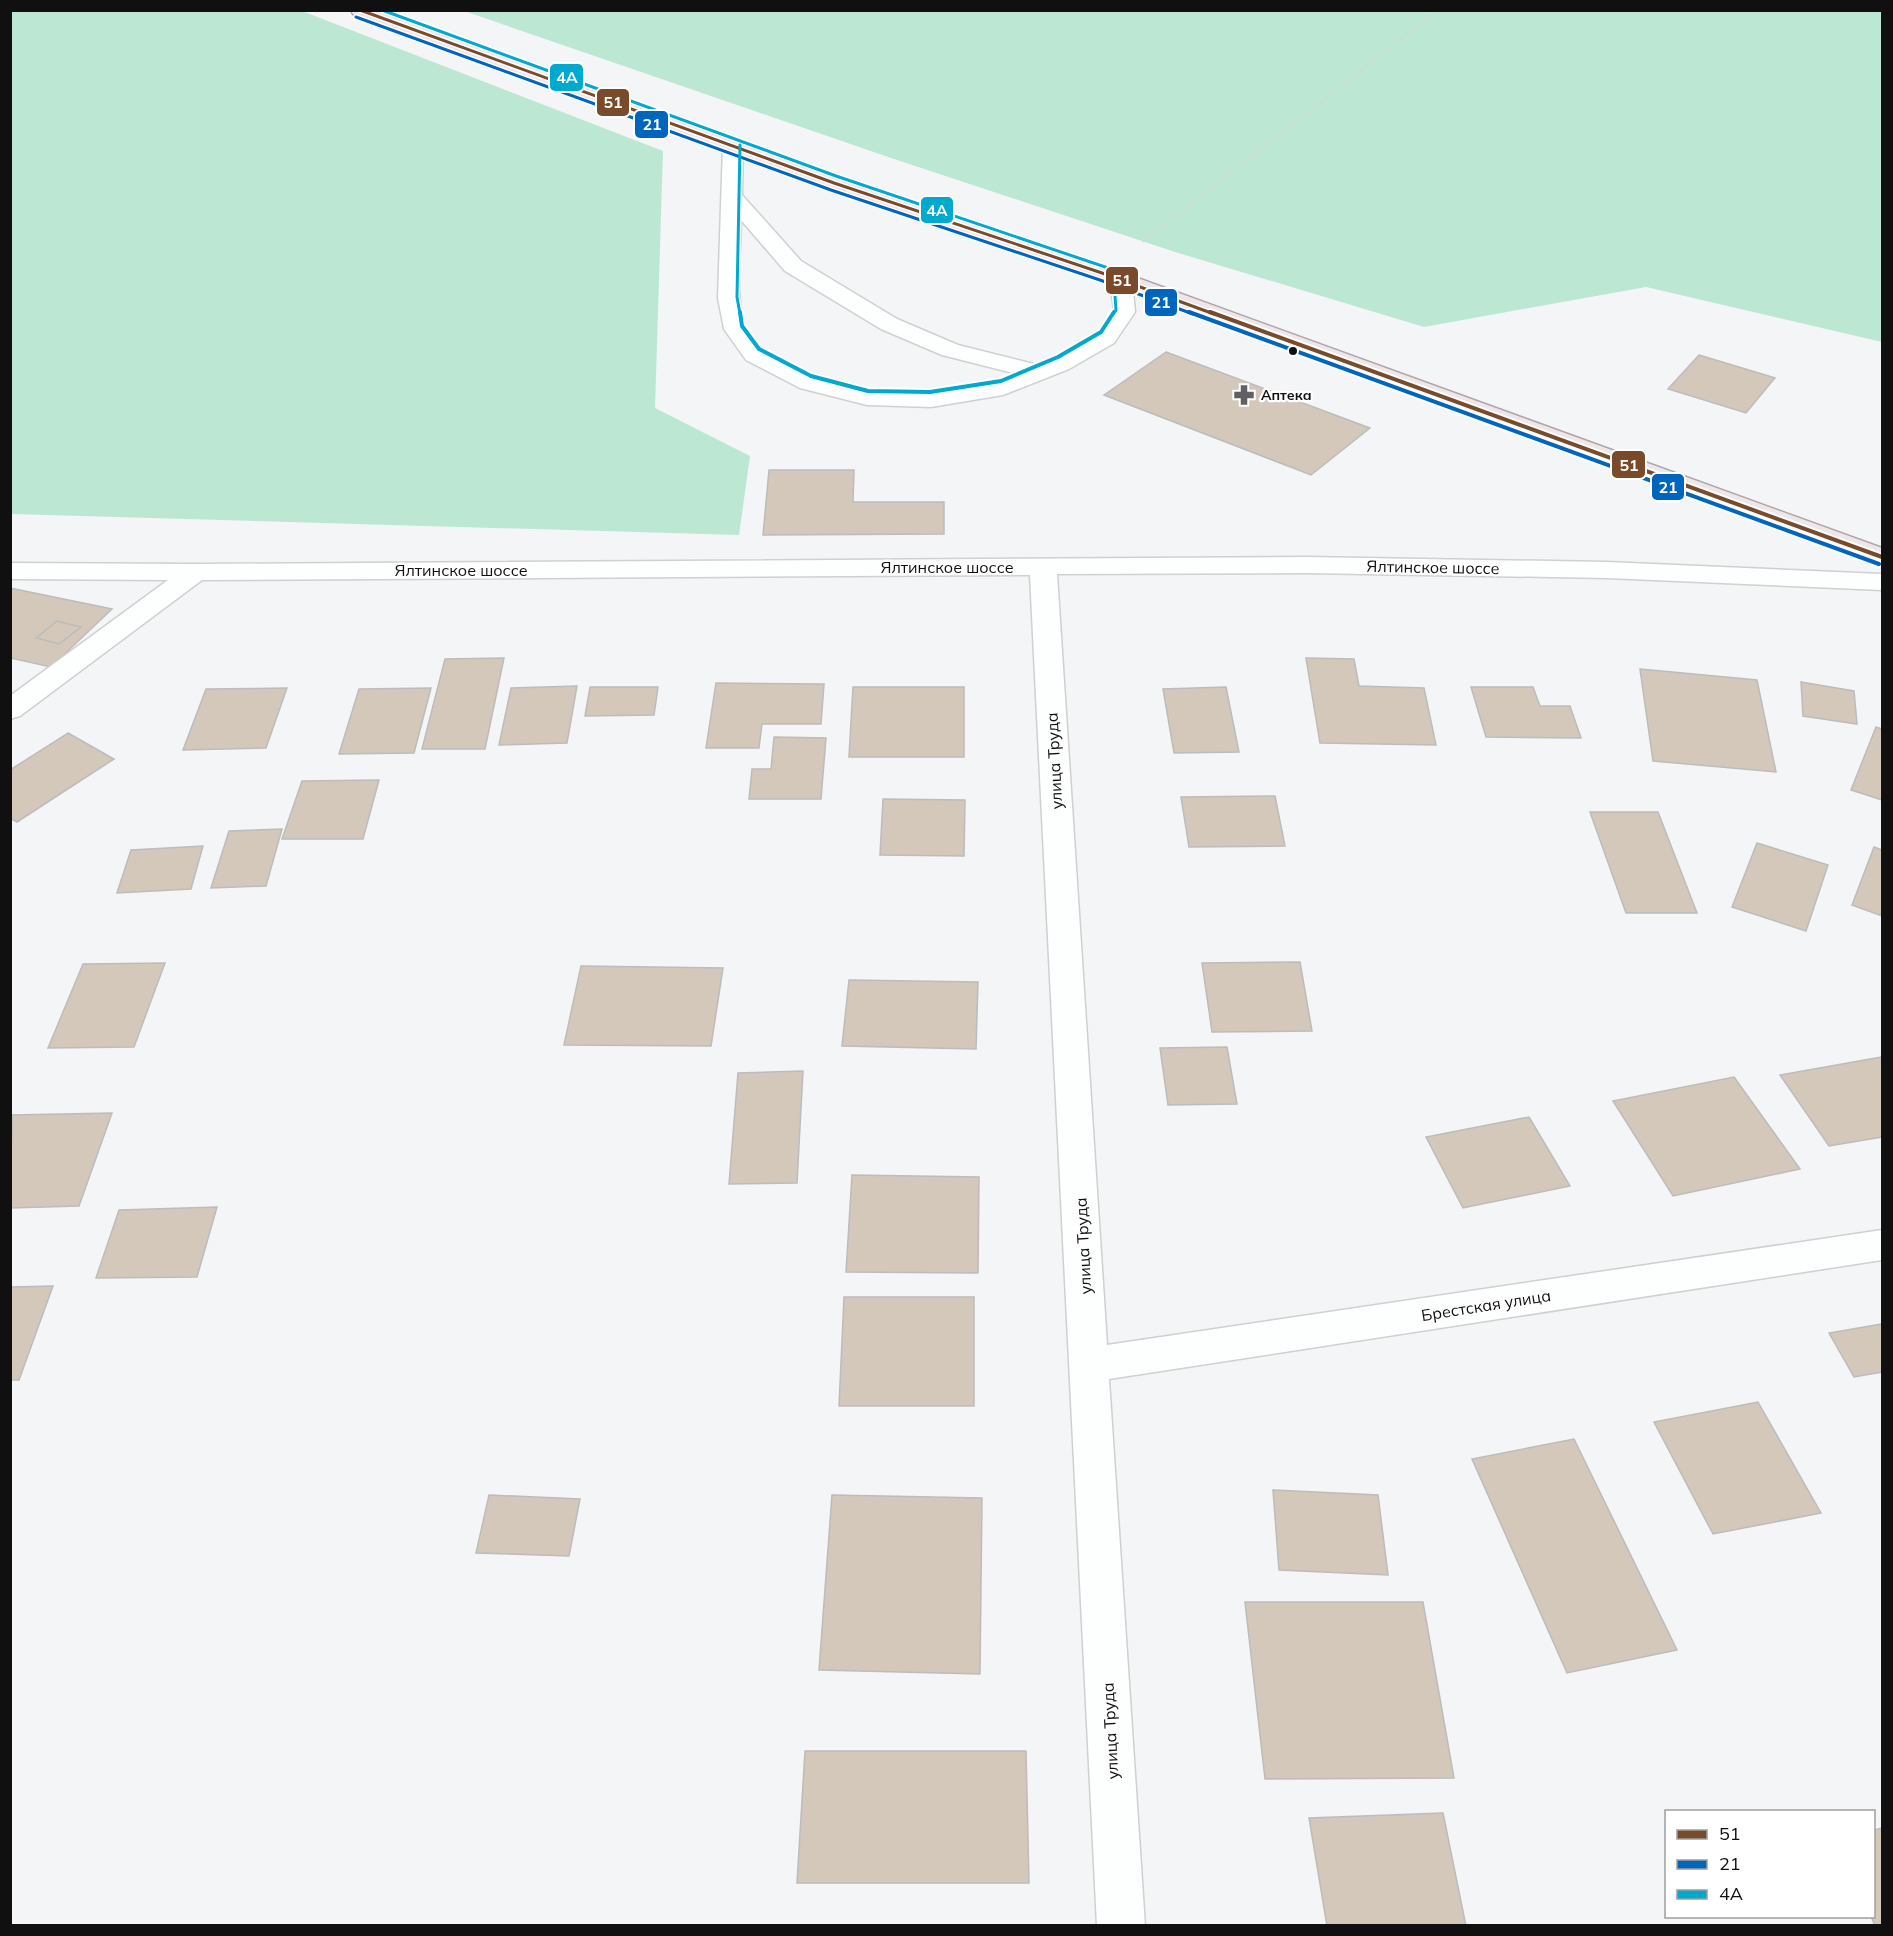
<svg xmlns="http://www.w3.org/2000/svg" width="1893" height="1936" viewBox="0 0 1893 1936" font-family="Mulish,sans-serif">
	<rect width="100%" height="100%" fill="#f4f5f7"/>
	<path fill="#bce8d3" d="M11,10l291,1 361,140 -8,257 95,48 -11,79 -728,-21z
		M464,11h1418v331l-236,-55 -222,40 -249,-75 -284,-94z"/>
	<path fill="#d3c8b9" stroke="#bcbcbc" stroke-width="1.5" d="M1166,352l204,76 -59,47 -207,-80z
		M1699,355l76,23 -29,35 -78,-24z
		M769,470h85l-1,32h91v32l-181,1z
		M10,588l102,21 -61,58 -41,-9z
		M57,621l24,6 -22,17 -23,-6z
		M504,658l-19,91h-63l23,-90z
		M1306,658l48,1 5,27 65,2 12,57 -116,-2z
		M1640,669l117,11 19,92 -123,-11z
		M1801,682l53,9 3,33 -54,-8z
		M716,683l108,1 -3,40h-59l-3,24h-53z
		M577,686l-10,57 -68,2 12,-57z
		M590,687h68l-4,28 -69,1z
		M853,687h111v70h-115z
		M1226,687l13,65 -65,1 -11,-64z
		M1471,687h62l7,19h30l11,32 -95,-1z
		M287,688l-21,60 -83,2 23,-61z
		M431,688l-17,65 -75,1 20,-65z
		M1876,727l6,2v71l-31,-10z
		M68,733l46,26 -97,63 -7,-4v-48z
		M774,737l52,1 -5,61h-72l3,-30h19z
		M379,780l-16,59h-81l20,-58z
		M1275,796l10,50 -96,1 -8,-50z
		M883,799l82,1 -1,56 -84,-1z
		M1590,812h68l39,101h-71z
		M282,829l-16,57 -55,2 18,-57z
		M1757,843l71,22 -22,66 -74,-24z
		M203,846l-12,43 -74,4 14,-43z
		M1874,847l8,3v66l-30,-11z
		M1300,962l12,69 -100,1 -10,-69z
		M165,963l-31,84 -86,1 35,-84z
		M581,966l142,2 -12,78 -147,-1z
		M849,980l129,2 -2,67 -134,-3z
		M1227,1047l10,57 -69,1 -8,-57z
		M1882,1057v80l-53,9 -49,-71z
		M803,1071l-6,112 -68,1 9,-111z
		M1734,1077l66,92 -127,27 -60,-95z
		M112,1113l-33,93 -69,2 2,-93z
		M1529,1117l41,69 -107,22 -37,-71z
		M852,1175l127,2 -1,96 -132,-1z
		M217,1207l-20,70 -101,1 23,-68z
		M53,1286l-34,94h-9v-93z
		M844,1297h130v109h-135z
		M1882,1324v48l-28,5 -25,-44z
		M1758,1402l63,111 -108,21 -59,-112z
		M1574,1439l103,211 -110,23 -95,-214z
		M1273,1490l105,5 10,80 -109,-5z
		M489,1495l91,4 -11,57 -93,-3z
		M832,1495l150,3 -2,176 -161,-4z
		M1245,1602h178l31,176 -189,1z
		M805,1751h221l3,132h-232z
		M1443,1813l23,113h-139l-18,-108z
		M1882,1828v98h-7l-4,-10h3v-86z"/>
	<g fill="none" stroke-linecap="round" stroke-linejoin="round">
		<g stroke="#cfd0d1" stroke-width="3">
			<path id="minor" d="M733,139l7,2 3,4 -1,50 59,66 96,58 61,26 80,20c21,-8 68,-29 75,-53 3,-12 -7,-26 0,-37l8,-2 8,2 3,5 3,32 -21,31 -45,26 -66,26 -72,12 -64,-2 -67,-17 -54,-28 -22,-31 -6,-31 5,-153 3,-4zM741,220l44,51 96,58 61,26 75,19c-57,23 -144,27 -202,4 -9,-4 -19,-10 -28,-15 -16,-9 -33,-16 -41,-34 -12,-29 -5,-79 -5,-109z
				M1306,557l301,5 275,12v16l-275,-12 -301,-5 -249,1 50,771 775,-115v30l-773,119 36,547h-48l-67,-1351 -828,5 -182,136 -10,3v-23l158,-116 -158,-1v-16l186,1z"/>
		</g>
		<g stroke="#b1a5a9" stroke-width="3">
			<path id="major" d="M351,10h26l464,169 269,89 772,280v17l-788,-287 -267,-91 -474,-173z"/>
		</g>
		<path stroke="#d5d5d7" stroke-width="2" stroke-dasharray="1.5 1.5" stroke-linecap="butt" d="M1143,242l295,-232"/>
		<use href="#minor" fill="#fdfefe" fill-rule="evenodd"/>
		<use href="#major" fill="#eee7e9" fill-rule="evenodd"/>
		<g stroke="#fff" stroke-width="6">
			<path id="bus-1-far1" d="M360,10l474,173 268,90 112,41"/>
		</g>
		<g stroke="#fff" stroke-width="8">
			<path id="bus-1" d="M1210,312l672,245"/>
		</g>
		<g stroke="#fff" stroke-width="6">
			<path id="bus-2-far1" d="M356,17l475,173 269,90 93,34"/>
		</g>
		<g stroke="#fff" stroke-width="8">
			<path id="bus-2" d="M1189,312l690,252"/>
		</g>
		<g stroke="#fff" stroke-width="6">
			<path id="bus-3-far1" d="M382,10l454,166 287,97
				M740,314l-3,-17 3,-152
				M1113,314l3,-4 -2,-29"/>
		</g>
		<g stroke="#fff" stroke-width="8">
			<path id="bus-3" d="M740,312l2,14 17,23 52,27 57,15 62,1 71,-11 57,-24 43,-25 13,-20"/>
		</g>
		<use href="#bus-1-far1" stroke="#7a4b2a" stroke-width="3"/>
		<use href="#bus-1" stroke="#7a4b2a" stroke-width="4"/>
		<use href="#bus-2-far1" stroke="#0065bd" stroke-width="3"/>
		<use href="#bus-2" stroke="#0065bd" stroke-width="4"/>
		<use href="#bus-3-far1" stroke="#00a9ce" stroke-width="3"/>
		<use href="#bus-3" stroke="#00a9ce" stroke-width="4"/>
	</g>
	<defs>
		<g id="pharmacy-bare" transform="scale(1.62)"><path d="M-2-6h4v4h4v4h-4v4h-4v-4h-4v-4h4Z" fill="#606062" stroke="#fff" stroke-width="2.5" paint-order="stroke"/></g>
	</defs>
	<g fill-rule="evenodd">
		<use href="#pharmacy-bare" x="1244" y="395"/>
	</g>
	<circle fill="#101011" stroke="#fff" stroke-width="2" cx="1293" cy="351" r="5"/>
	<g text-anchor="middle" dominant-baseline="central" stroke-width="4.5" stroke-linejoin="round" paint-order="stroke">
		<g font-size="14" font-weight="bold" fill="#101011" stroke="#fff" text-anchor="start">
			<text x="1261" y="395">Аптека</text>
		</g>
		<g font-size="16" fill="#101011" stroke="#fff">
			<text x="947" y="567">Ялтинское шоссе</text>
			<text transform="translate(1433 567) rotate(1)">Ялтинское шоссе</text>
			<text x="461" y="570">Ялтинское шоссе</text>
			<text transform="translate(1054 761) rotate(-93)">улица Труда</text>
			<text transform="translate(1083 1246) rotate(-93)">улица Труда</text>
			<text transform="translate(1486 1305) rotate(-9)">Брестская улица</text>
			<text transform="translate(1110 1731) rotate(-93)">улица Труда</text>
		</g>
	</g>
	<g stroke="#fff" stroke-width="2">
		<rect x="549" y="63" width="35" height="29" rx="6" fill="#00a9ce"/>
		<rect x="596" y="88" width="34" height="29" rx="6" fill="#7a4b2a"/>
		<rect x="634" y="110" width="35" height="29" rx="6" fill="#0065bd"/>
		<rect x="920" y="196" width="34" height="28" rx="6" fill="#00a9ce"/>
		<rect x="1105" y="266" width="34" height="29" rx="6" fill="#7a4b2a"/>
		<rect x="1144" y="288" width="34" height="29" rx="6" fill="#0065bd"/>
		<rect x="1611" y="450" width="35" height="29" rx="6" fill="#7a4b2a"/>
		<rect x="1651" y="473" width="34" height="28" rx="6" fill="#0065bd"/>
	</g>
	<g font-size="16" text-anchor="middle" font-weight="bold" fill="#fff">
		<text x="567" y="83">4А</text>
		<text x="613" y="108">51</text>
		<text x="652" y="130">21</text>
		<text x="937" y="216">4А</text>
		<text x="1122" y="286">51</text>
		<text x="1161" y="308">21</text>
		<text x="1629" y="471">51</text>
		<text x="1668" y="493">21</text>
	</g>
	<rect width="1893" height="1936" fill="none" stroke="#101011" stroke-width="24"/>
	<rect x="1665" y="1810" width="210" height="108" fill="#ffffff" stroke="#9f9fa0" stroke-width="1.5"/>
	<rect x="1677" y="1830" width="30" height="9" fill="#7a4b2a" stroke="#9f9fa0" stroke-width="1.5"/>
	<text x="1719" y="1840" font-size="18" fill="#101011">51</text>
	<rect x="1677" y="1860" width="30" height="9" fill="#0065bd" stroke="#9f9fa0" stroke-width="1.5"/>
	<text x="1719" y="1870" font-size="18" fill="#101011">21</text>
	<rect x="1677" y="1890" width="30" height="9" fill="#00a9ce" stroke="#9f9fa0" stroke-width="1.5"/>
	<text x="1719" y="1900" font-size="18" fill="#101011">4А</text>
</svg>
